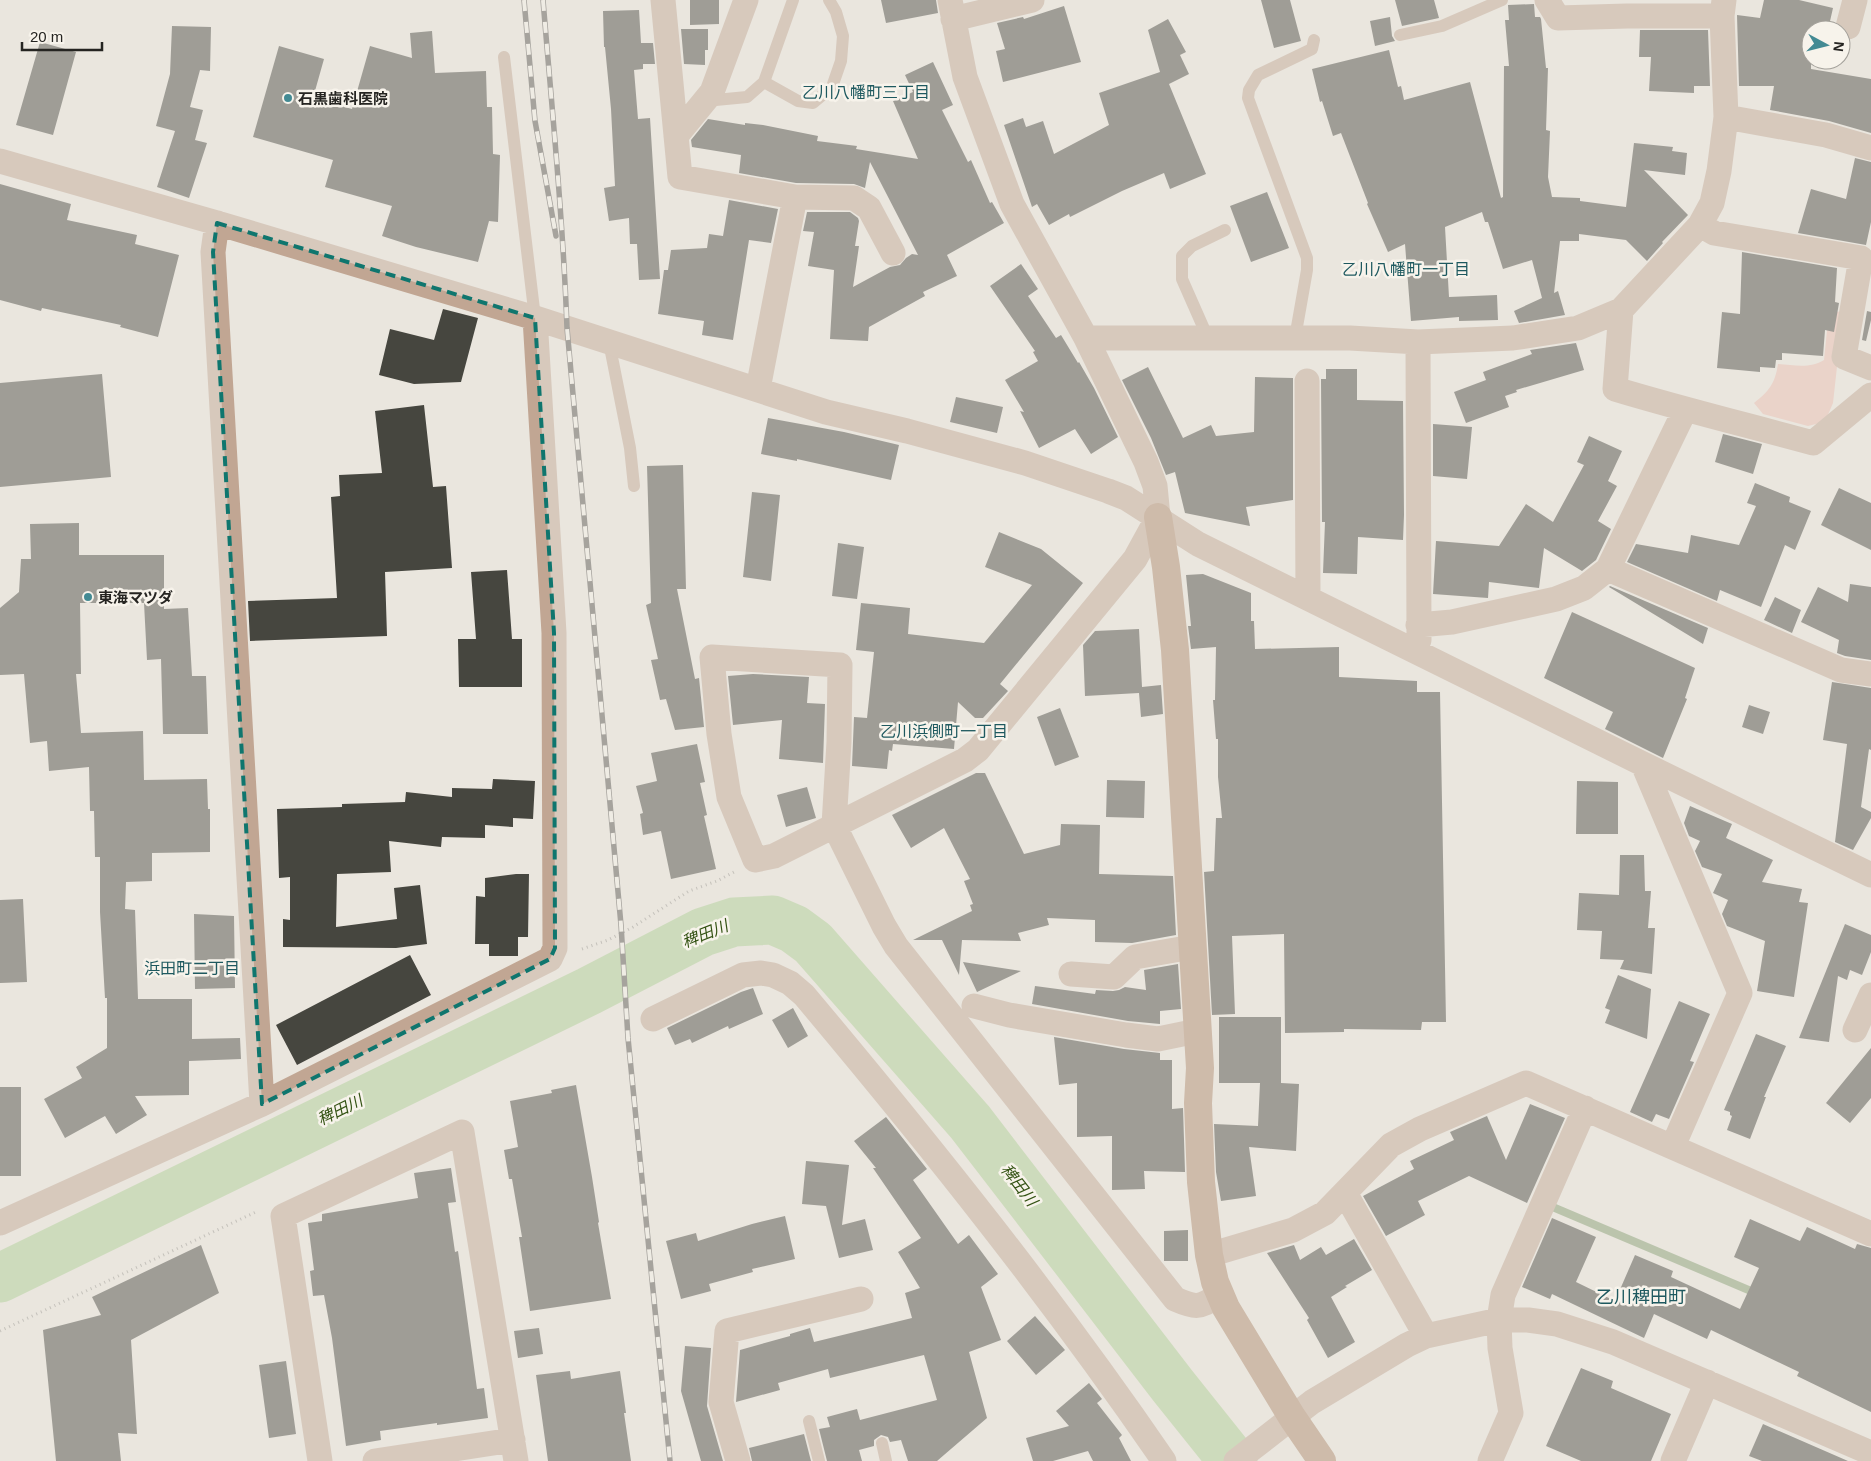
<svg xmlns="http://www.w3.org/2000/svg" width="1871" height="1461" viewBox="0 0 1871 1461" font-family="Arial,'Noto Sans JP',sans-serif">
	<rect width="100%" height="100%" fill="#eae6de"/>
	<path fill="#ebbcb0" d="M1829,311l14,1 -10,91 -6,14 -7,6 -12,3 -45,-12 -9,-11c15,-12 21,-19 24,-39 16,1 32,5 46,-4z"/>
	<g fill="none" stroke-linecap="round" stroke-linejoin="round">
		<path stroke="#849c70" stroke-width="8" d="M1555,1208l203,86"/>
		<path stroke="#accf92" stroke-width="49" d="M0,1278l589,-287 114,-59 31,-10 39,-2 21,9 19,14 157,179 203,264 60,75"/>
	</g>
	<path fill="#46463f" d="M690,0h29v24l-29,1z
		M881,0h55l2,13 -52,10z
		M1261,0h29l11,41 -27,7z
		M1395,0h39l5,18 -37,8z
		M1764,0h35l34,8 -5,22h-17v39l60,10v54l-42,-12 -59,-11 4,-24h-35l-2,-71 23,3z
		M1534,4l1,13h5l1,2 5,49h2l-2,62 4,1 -2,46 4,20 28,1v3l46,6 8,-64 39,4 -1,4 15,2 -2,22 -41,-5 44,45 -26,27 1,1 -16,18 -21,-21 -47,-6v7h-19l-6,52 4,-2 7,24 -46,8 -5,-12 28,-13 -10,-38 -29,9 -15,-47h-3l-3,-10 -37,15 4,70 48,-2 1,25 -39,1v-4l-48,4 -6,-77 -17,8 -21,-48 1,-1 -27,-70 -8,3 -11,-35 -2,1 -8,-33 77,-19 9,37 3,-1 3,14 66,-18 31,116 2,-1 1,-131h5l-4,-46h4l-1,-15z
		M1064,6l17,56 -78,20 -7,-31 9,-2 -8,-26 26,-6 1,2z
		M639,10l2,33h12l2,21h-12v5l-9,1 4,49 12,-1 10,161 -21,1 -2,-36h-7l-1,-26 -20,3 -5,-33 11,-2 -4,-77 -6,-62h-1l-1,-36z
		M1390,17l2,19 3,5 -20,5 -5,-25z
		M1168,19l18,33 -6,3 9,19 -20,10 37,90 -36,15 -6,-16 -42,18 -52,26 -1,-3 -20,11 -12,-21 -5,3 -28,-82 19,-7 3,9 17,-6 11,33 55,-29 -10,-32 61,-21 -12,-42z
		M172,26l39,1 -1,44 -10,-1 -10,37 13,3 -8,30 12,3 -18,55 -32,-11 18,-56 -19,-5 14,-52z
		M681,29h27v21h-3v15l-21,-1z
		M1640,30h68l2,56h-16v7l-45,-2 2,-34h-12z
		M432,31l3,42 51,-2 1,36h5l1,47 7,1 -2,67 -9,-1 -11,41 -62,-15 -34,-11 10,-30 -67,-19 8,-27 -80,-23 26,-91 45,13 -11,39 39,11 18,-63 42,12 -2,-25z
		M40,42l36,10 -23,83 -37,-10z
		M933,62l20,43 -11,5 26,52 3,-2 19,43 2,-1 12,21 -57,32 10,21 -34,16 2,4 -56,31 -1,14 -38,-2 4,-69 -26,-4 6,-34 -11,-1 4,-19h43l8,6 1,3 -4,25h4l-6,41 37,-20 10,-2 6,-7 6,-4 6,1 -48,-93 -5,26 -11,-4 -58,-1 -57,-10 2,-18 -49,-8 -1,-7 17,-21 37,6v-2l18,2 55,11 -1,5 40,5 -1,3 62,10 -25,-58 20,-9 -8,-17z
		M1855,158l16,4v60l-5,23 -68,-12 13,-44 35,10z
		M0,184l71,20 -4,16 70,15 -2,9 44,11 -21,82 -38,-10 1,-2 -79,-17 -1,3 -41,-11z
		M1267,192l22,56 -38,14 -21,-56z
		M729,200l49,9 -7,34 -22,-3 -16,100 -31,-5 2,-14 -46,-7 6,-44h4l3,-20 36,-2 2,-14 14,2z
		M1742,252l95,16 -2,34 4,1 -5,29 -9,-2 -2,26 -41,-3v7h-6l-1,8 -15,-1v5l-43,-4 5,-56 18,2z
		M1021,264l17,25 -10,7 28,42 5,-3 17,28 1,-1 15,26 24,49 -27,17 -16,-25 -36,19 -19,-37 4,1 -19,-32 33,-19 -5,-9 2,-1 -45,-65z
		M443,309l35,9 -17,64 -47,2 -35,-9 11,-46 44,11z
		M1867,311l4,1v8l-5,21 -4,-1z
		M1576,343l8,27 -68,20 1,2 -12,4 4,11 -43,16 -12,-31 32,-12 -3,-8 49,-18 -2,-4z
		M1148,367l35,71 28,-13 5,11 38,-4 1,-55 38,1v122l-47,7 4,19 -65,-13 -10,-41 -9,3 -15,-37 -29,-58z
		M1326,369h31v31l46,1 1,114 -1,25 -45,-3 -1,37 -34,-1 2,-51h-3l-1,-143h5z
		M102,374l9,103 -111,10v-104z
		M956,397l47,10 -6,26 -47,-11z
		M424,405l9,82 13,-1 6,82 -67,4 2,64 -137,5 -2,-40 89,-3 -6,-101 9,-1 -1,-21 43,-2 -7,-62z
		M768,418l76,14 55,13 -8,35 -94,-21v2l-36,-7z
		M1433,424l39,3 -5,52 -34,-3z
		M1723,434l39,10 -9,30 -38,-12z
		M1589,436l33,15 -14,30 9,5 -19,35 13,8 -15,31 -14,11 -38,-23 -5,40 -50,-6 -1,16 -55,-4 3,-53 63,5 27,-42 27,18 31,-57 -7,-3z
		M683,465l3,124h-9l18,90 4,-1 5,49 -29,3 -9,-31 -6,1 -9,-40 7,-1 -12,-54 5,-2 -4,-137z
		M1755,483l35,14 -1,5 22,9 -16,39 -10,-5 -24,62 -41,-17 -3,11 -90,-39 9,-18 52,9 3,-18 48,10 17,-39 -9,-3z
		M1839,488l32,15v47l-50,-25z
		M752,492l28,3 -9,86 -28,-4z
		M79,523v32h85v54l24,-1 4,68h14l2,58h-45l-2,-75 -14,1 -3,-57h-64l1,71h-5l5,59 62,-2 1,49 63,-1 1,30h2v43l-58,1v28l-26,1 -1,27 10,1 3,89h54v40l48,-1 1,21 -52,2v34l-54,1 12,19 -31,19 -11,-18 -40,22 -21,-39 38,-21 -6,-11 31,-19v-50h-2l-5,-86v-55h-5l-1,-46h-4l-1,-44 -40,4 -2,-30 -17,2 -6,-69 -24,1v-67l19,-16 2,-33h10l-1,-35z
		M999,532l42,17 42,34 -83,101 8,7 -25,27h-8l-17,-16 -4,47 -61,-5 -1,7 -3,-1 -2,19 -35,-3 2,-49 13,1 7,-66 -18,-2 5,-47 49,5 -2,26 76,9 48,-58 -47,-18z
		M838,543l26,4 -7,52 -25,-3z
		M507,570l5,69h10v48h-63l-1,-48h18l-5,-67z
		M1203,574l48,19v28h3l1,28 84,-2v30l78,4v11h23l6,330h-24l-1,8 -77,-1v3l-59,1 -1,-99 -52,2 3,78 -23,1 -8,-143 10,-1 2,-53h6l-4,-41v-38h-2l-3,-39h2l1,-53 -25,2 -3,-23h3l-5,-51z
		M1850,584l21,3v73l-26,-4 -8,-3 2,-13 -38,-18 17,-35 30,15z
		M1610,586l98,42 -5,16 -94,-57z
		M1775,597l26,13 -9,23 -28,-13z
		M1572,612l123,56 -10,30 2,1 -24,59 -58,-29 8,-17 -69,-34z
		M1139,629l3,58 19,-2 2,29 -22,3 -2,-24 -54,3 -2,-51 12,-14z
		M753,674l56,3 -2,26 18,1 -2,59 -44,-4 3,-39 -49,5 -5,-49z
		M1832,682l39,6v62l-2,-1 -8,58 10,5v6l-18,32 -18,-8 12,-98 -24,-4z
		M1749,705l21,7 -7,22 -21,-7z
		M1060,708l19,49 -24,9 -18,-49z
		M697,744l8,38 -5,1 7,32 -3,1 12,53 -45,10 -10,-48 -18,4 -3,-21 3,-1 -7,-27 21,-5 -6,-28z
		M976,773h9l39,81 36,-9 1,-21 39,1 -1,49 74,2 3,59 -44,8 -37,-1v-22l-48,-2 2,7 -31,8 3,8 -59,-1 -3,35 -17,-35h-29l59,-29 -2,-6 3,-1 -9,-23 6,-2 -26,-51 -33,20 -19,-33z
		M493,779l42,2 -2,38 -20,-1v9l-28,-2v13l-43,-1 -1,10 -52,-6 2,31 -54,2 -1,53 61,-8 -3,-31 26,-3 7,59 -31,4 -113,-1v-28l7,1v-43l-11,1 -2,-69 65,-2v-3l63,-2 1,-10 46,5v-9l40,1z
		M1107,780l38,1 -1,37 -38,-1z
		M1577,781l41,1v52h-42z
		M807,787l9,31 -30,9 -9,-32z
		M1690,806l42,18 -6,14 47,22 -11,22 40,7 -3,13 9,1 -14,94 -37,-6 8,-50 -38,-15 -5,-12 6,-14 -15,-7 9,-19 -20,-7 -7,-16 5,-10 -11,-5 -5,-13z
		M1620,855h24l1,36h6l-3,37h7l-3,46 -32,-5 4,-9 -24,-1 2,-28 -25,-1 2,-37 40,2z
		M516,874h13l-1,63h-10v19h-29v-12h-14l1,-48 9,1v-19z
		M23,899l4,83 -27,1v-83z
		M194,914l40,2 1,72 -40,1z
		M1845,924l26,11v17l-9,23 -12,-5 -3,10 -9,-4 -9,66 -30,-4z
		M410,955l21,40 -134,70 -21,-40z
		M963,962l58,9 -44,21z
		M1178,964l3,45 -21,2v13l-32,-3 -96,-17 3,-18 60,8 1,-4 17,1 6,-1 6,-3 21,3 -2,-20z
		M1618,975l33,14 -4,50 -42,-16 5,-13 -5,-2z
		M753,988l10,26 -34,15 -1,-3 -36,17 -2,-4 -15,6 -8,-17 74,-36z
		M1679,1001l31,13 -20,47 4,1 -25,57 -13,-5 -4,8 -22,-10z
		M793,1008l15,28 -20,12 -16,-28z
		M1219,1017h62v66l18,1 -3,67 -47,-4 7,49 -35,5 -5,-29 -2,-48 44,2 2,-43h-41z
		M1756,1034l30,12 -22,51h2l-16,42 -23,-9 5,-14 -2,-1v-3l-6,-2z
		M1054,1037l70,12 36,4v7h12v49l11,-1 2,64 -41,-1 1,18 -33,1v-54l-35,1v-54l-18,2z
		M1871,1048v50l-21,25 -24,-20z
		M576,1085l16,92 7,45 -1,1 13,76 -81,12 -11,-74h3l-10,-58h-3l-5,-29 14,-3 -8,-46 42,-8 -1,-3z
		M0,1087h21v89h-21z
		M1530,1104l35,14 -38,85 -58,-27 -51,25 7,14 -39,21 -23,-40 51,-27 -4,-8 44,-21 -4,-8 37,-16 19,44z
		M886,1117l41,52 -14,11 45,64 11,-9 29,39 -17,13 20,53 -32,12 18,66 -50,43h-29l-7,-21 -11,2 -2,-5 -7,-2 -7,5v6l-15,4 3,11h-35l-8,-32 11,-2 -3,-10 30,-8 3,11 77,-20 -13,-45 -94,23 -2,-9 -50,14 2,7 -44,12 4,-52 50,-14v-2l20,-6 4,14 98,-24 -7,-25 15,-5 -22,-36 23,-14 -48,-70h3l-22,-27z
		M806,1161l43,4 -7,60 23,-6 8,31 -34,8 -13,-52 -24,-2z
		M451,1168l5,34 -8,1 7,49 3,-1 19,138 7,-1 4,30 -51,7v-2l-57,8 1,9 -35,6 -14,-108 -8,-43 -11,1 -3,-25 4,-1 -6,-47 14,-2v-7l96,-16 -4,-25z
		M785,1216l10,43 -43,10 1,3 -44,12 2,7 -30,8 -15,-58 30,-8 2,8 54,-17z
		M1552,1218l44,19 -20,45 39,19 20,-46 38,16 -2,6 69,32 19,-41 -25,-11 16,-38 50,22 7,-14 48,22 2,-5 14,4v164l-74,-36 2,-4 -88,-42 -4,9 -53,-25 -10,24 -92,-44 -2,5 -28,-12z
		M1188,1230v31h-24v-30z
		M1354,1239l18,31 -27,16 2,1 -16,10 24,45 -27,16 -21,-38 2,-2 -42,-65 27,-8 6,15 21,-13 5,8z
		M201,1245l18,48 -88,47 6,94 -19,-1 3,28h-65l-13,-131 58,-15 -9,-18z
		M1035,1316l30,34 -29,25 -29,-34z
		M539,1328l4,26 -25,4 -4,-27z
		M685,1346l26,2 -4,58 16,55h-22l-20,-70z
		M286,1361l10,73 -27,4 -10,-73z
		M1581,1368l32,13 -2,7 60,26 -20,47h-70l-35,-15z
		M570,1371l1,8 49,-8 6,42h-2l7,48h-83l-12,-86z
		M1089,1383l13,16 -5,4 25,32 -3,3 12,23h-38l-5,-10 -35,10h-20l-7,-23 43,-12 -13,-15z
		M1763,1424l85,37h-86l-13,-5z
		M804,1434l7,27h-59l-3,-13z"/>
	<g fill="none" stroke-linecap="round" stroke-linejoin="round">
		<path stroke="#999690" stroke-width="3" stroke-dasharray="1 4" stroke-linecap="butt" d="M582,949l26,-9 25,-13 56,-36 28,-10 17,-9
			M0,1331l258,-120"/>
		<path stroke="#c1a693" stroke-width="12" d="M1400,35l42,-9 60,-26
			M504,57l31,261
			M764,82l34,19 15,2 19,-16 9,-26 2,-25 -7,-24 -7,-12
			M705,101l42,-4 17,-15 29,-82
			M1208,338l-26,-59v-23l10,-10 33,-16
			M1295,338l12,-68v-12l-59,-160 1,-8 9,-15 54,-26 2,-9
			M609,342l21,106 4,38
			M809,1421l10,40
			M882,1443l4,18"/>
		<path stroke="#c1a693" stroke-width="25" d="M663,0l17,177 115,20 -37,192
			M950,0l15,77 47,127 74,134 60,124 9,24 3,31 -23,42 -157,191 -13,10 -191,96 -19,4 -26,-63 -10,-63 -7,-77 128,8 -1,77 -5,83 50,101 12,20 279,353c23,10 24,8 45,-4
			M1547,0l11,18 69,-2h95
			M953,19l79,-19
			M1848,27l7,-27
			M1726,117l100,18 45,13
			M676,136l36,-44 34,-92
			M0,161l217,62 318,95 291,94 81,19 118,32 83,28 18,7 72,46 445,220 228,111
			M795,197l59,1 15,10 24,45
			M1700,225l14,8 147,25 -17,99 27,11
			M1621,310l-6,79c66,20 132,36 198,54l58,-48
			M1086,338h264l68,4 95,-4 65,-10 43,-18 79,-85 12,-22 7,-32 7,-54 -4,-101 2,-16
			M1418,342l1,298
			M1307,381l1,216
			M1608,569l233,101 30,4
			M1418,625l34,-3 104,-23 28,-11 24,-19 77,-159
			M1643,764l97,229 -67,153
			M1071,974l43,3 21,-20 57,-10
			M974,1006l35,9 117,20 32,4 39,-8
			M653,1019l90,-44 18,-2 12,2 17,8 14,12c126,150 249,304 360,466
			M1855,1030l16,-35
			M262,1104l288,-145 5,-11 -1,-315 -19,-315
			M1345,1193l81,143
			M0,1223l262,-119 -49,-852 4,-29
			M1209,1255l84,-25 32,-17 66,-68 29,-16 106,-46 345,151
			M320,1461l-37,-245 179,-84 54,329
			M375,1461l138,-21
			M738,1461l-17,-59 6,-71 134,-32
			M1236,1461l76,-59 95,-57 19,-9 73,-16h29l29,4 56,18 258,111
			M1490,1461l21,-48 -11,-65 -1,-28 4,-25 82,-187
			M1673,1461l34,-79"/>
		<path stroke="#ad876a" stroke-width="28" d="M1158,517l8,50 9,83 25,418 -2,35 3,79 8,73 6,27 11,26 66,109 30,44"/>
		<g stroke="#54524e" stroke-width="5.5">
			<path id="rail" d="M524,0l11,121 21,115
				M543,0c9,109 20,219 24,328l54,597 7,113 42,423"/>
		</g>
		<use href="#rail" stroke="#f7f3eb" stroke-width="4" stroke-dasharray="11" stroke-linecap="butt"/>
	</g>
	<path d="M0 0H1871V1461H0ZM217,223l318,95 19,315 1,315 -5,11 -288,145 -49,-852z" fill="#eae6de" fill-opacity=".55" fill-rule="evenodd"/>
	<path fill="none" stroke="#0f766e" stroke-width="4" stroke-dasharray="10 6" stroke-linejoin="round" d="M217,223l318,95 19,315 1,315 -5,11 -288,145 -49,-852z"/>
	<g fill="#438a93" stroke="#f7f3eb" stroke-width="2">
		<circle cx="288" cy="98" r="5"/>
		<circle cx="88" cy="597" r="5"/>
	</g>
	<g text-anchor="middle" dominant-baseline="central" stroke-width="5" stroke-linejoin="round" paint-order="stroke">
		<g font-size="15" font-weight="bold" fill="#252421" stroke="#f7f3eb" text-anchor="start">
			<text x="298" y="98">石黒歯科医院</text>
			<text x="98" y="597">東海マツダ</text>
		</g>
		<g font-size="16" fill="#1e595f" stroke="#f7f3eb">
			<text x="866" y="92">乙川八幡町三丁目</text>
			<text x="1406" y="269">乙川八幡町一丁目</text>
			<text x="944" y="731">乙川浜側町一丁目</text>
			<text x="192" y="968">浜田町二丁目</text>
		</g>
		<g font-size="16" font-style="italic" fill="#345314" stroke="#f7f3eb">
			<text transform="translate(705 934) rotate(-22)">稗田川</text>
			<text transform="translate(340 1110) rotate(-26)">稗田川</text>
			<text transform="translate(1019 1185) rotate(52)">稗田川</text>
		</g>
		<g font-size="18" fill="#1e595f" stroke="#f7f3eb">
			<text x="1641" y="1297">乙川稗田町</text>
		</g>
	</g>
	<g transform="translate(1826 45) rotate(97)"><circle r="24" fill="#f7f3eb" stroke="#a3a09a"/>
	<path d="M0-4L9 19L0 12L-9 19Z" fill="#438a93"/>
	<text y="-8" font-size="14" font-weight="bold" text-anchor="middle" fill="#252421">N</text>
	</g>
	<path d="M22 42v8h80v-8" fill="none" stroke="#252421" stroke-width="2.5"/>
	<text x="30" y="42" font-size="15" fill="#252421" stroke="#f7f3eb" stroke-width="4" paint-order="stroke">20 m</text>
</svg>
